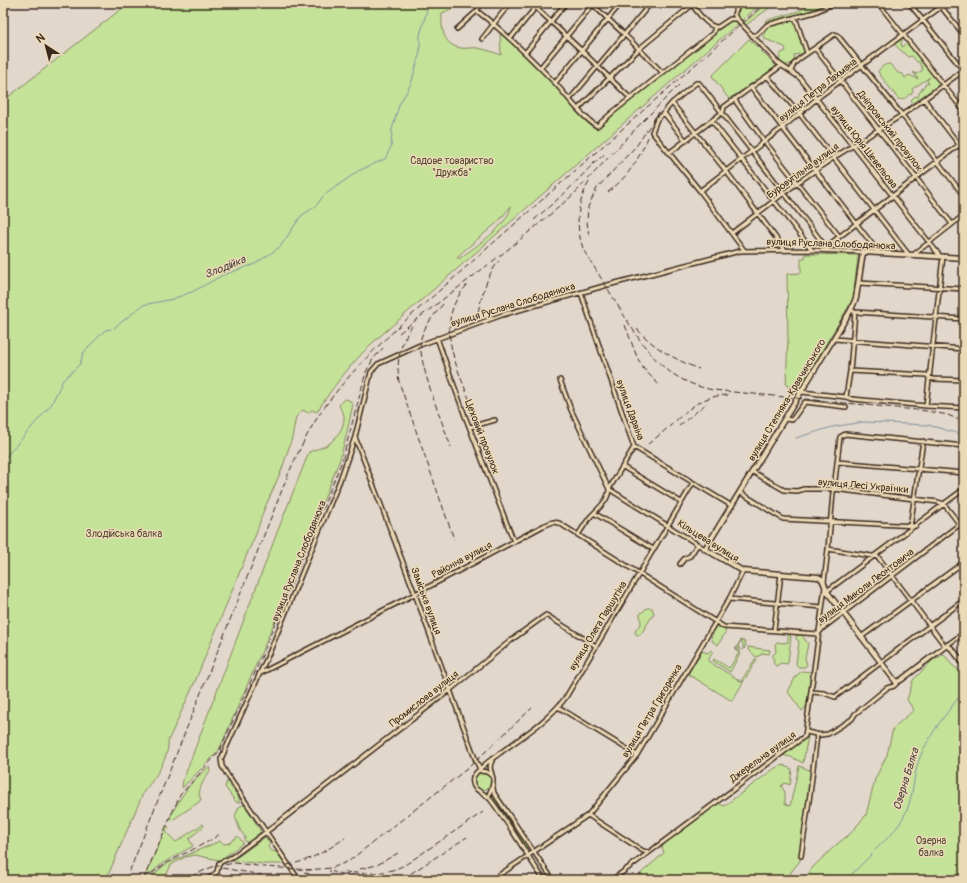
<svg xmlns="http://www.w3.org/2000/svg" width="967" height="883" viewBox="0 0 967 883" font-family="Pangolin,sans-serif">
	<rect width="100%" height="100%" fill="#e2d7cb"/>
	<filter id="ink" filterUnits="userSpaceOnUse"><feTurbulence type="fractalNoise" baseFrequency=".025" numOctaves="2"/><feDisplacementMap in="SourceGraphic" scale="8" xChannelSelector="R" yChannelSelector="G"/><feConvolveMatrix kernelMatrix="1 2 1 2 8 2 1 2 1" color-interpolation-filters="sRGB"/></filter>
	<g filter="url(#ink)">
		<path fill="#c5e299" stroke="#80865c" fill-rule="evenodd" d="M129,3h326l-3,6 -10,4c-1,16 1,32 19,35 5,1 11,-1 16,0 8,1 16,4 24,7l-1,-24 53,52 42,45 135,-107 5,-1 1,-7 6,-10h20l-89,77 -303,265c-20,21 -38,42 -53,67l-5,-2 -4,3 -5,-3 -7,7 -4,21 -10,31 -19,43 -7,22 -9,20 -53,130 -26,57c2,15 -14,39 -24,50l-38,89h-18l-3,-2v2h-82v-779zM511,206c-3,20 -35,40 -51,52h-3l3,-4 38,-32z
			M767,3h9l-30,22 -2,-2z
			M812,3h19l-5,3 -60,17 -1,-2 34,-10z
			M794,19l12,32 -1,2 -11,2 1,3c-6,13 -20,7 -14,-5l5,-2 -1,-4 -20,-8 -2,-3 5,-10z
			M902,36l3,2 -4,4 1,5 4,-4h2l33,40 -28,20 -2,-3 4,-4 3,1 1,-4c3,-3 4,-7 8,-10l2,1 -2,-4 3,-3 -18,12 1,2 -2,4 -1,-1c-4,3 -7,7 -12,5l-20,-27c2,-5 7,-8 12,-8l8,9 5,1 2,4 4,-3 9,4 -5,-7 3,2 7,-4 -4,-8h-2l-5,-6 -4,1 -15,-14z
			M749,39l28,28 -48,32 -17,-23z
			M805,254l52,1 1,1 -5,43 -55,92 -12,-6 2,-46 -1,-65 14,-1v-15h4z
			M346,399l6,3 1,2 -6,28 -7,27 -59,148 -62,143 -5,6 -32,32 1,-8 95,-250 31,-78c6,-3 15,-4 21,-9 6,-5 14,-15 14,-24 1,-6 -4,-9 -5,-14l4,-5z
			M647,608h5l2,5 -13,21 -4,1 -2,-2 1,-4 5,-5 -1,-10z
			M718,625l8,6 -8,14 -6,-4 1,-2 -2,-2z
			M788,634l3,2 -3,27 -1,1 -6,-1 -5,3 -3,-3 1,-3 -2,-4 4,-4 -1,-8 2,-2 6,1 5,-1z
			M798,635h4l6,9 -3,14 2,7 -2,2h-6l-3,-3 3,-23 -3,-2v-3z
			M741,640l-3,6 3,5 -4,-3 -1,1 4,5 -10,18 -17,-11 1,-2 15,9 10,-15 -4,-3 6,-10 4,2 1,4h-1l-1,1 1,1 -2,2v-6z
			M748,647l22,3 -1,4 -7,-1 -1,2 -5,2 -8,-8z
			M711,650l2,1 -5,10 34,21 1,-1 -1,-1 13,-21h2l-25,42 -44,-27 14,-23 6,2z
			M944,654l8,11 12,9v206h-160l9,-13 24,-23 13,-10 16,-19 9,-36 12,-24 6,-27 21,-18 -7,-10 6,-20 20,-20z
			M802,671l9,1 -3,32 -6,7 -14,-19 8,-16z
			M808,736l-5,27 -12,-6 -9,-2z
			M784,765l2,2 6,2 -2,16 -5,-2 -4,3 4,6v12l5,2 9,-40 13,5 -12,80v10l-9,11 -2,8h-145l-4,-6 24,-21 -2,-6 6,-7 50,-37 6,3 51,-38z
			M209,767l1,4c-6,8 -10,15 -11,24l2,4 -2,3 -28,19 -2,-2c11,-21 20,-37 40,-52z
			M473 781a9 9 0 1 1 18 0a9 9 0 1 1-18 0Z
			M227,781l12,17v5l-3,-1 -11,-15z
			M491,793l36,52v2l-2,1 -35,-50z
			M243,805l3,1 15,26 -4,3 1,2 -8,6 -4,-1 -2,-2 1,-3 -5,-7 -5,-14 4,-9z
			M203,824l1,2 -15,13 4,7 -30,17 -19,16 23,-54 2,3 -3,4 10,10z
			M238,836l5,7 -20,15 -4,2 -24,-5 -10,2 -14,8 -7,15h-17l19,-16 54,-23 4,3 5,-1z
			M265,837l5,6 -2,4 2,3 8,3 6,10 -1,1h-18l-31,-3 -1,-2 6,-3z"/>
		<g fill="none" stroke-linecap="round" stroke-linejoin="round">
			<path stroke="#8191a1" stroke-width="1" d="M326,194l32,-23 27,-12 6,-12 1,-17 7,-25 12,-21 9,-32v-17l9,-32
				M114,328l29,-23 30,-6 21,-8 29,-16 32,-11 25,-17 21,-31 15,-10 8,-11
				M796,438l36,-11 32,-5 64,3 36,10
				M3,460l48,-55 12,-25 17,-16 3,-11 22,-23 6,-1
				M875,850c14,-13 28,-26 34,-46 5,-15 5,-32 11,-47 11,-25 28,-46 44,-66
				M846,880l26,-26"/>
			<g stroke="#3b2a1e" stroke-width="6">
				<path id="minor" d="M531,3l51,48 48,47
					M591,3l34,32 37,37
					M690,3c8,8 16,24 28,24l12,-8h7l41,44 22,15 140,178
					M878,3l86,108
					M909,3l55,68
					M938,3l26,32
					M477,11c28,21 53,46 77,71 11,11 29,37 43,44l16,-14 100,-79 2,-6
					M795,17l12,36
					M736,18l-2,-4 6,-11
					M457,29l20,-18 4,-8
					M752,36l6,-2 9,-9 48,-13 19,-9
					M482,39l28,-36
					M510,39l29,-36
					M815,48l137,176
					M525,53l41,-50
					M540,68l54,-65
					M791,71l3,-7 5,-5 36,-25 3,2 64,79 62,81
					M767,76l32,37 110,142
					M555,83l66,-80
					M751,87l128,166
					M570,99l81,-96
					M734,99l31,43 74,94
					M924,99l40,52
					M673,102l-1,1 54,68 59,79
					M578,109l61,-60 53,-44
					M664,113l22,28
					M712,121l100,129
					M669,153l54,-41 1,-5 57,-41
					M700,191l82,-63 38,-32 126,-93
					M732,233l65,-50 36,-25 69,-43 62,-45
					M826,247l138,-106
					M744,250l-44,-59 -48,-59 5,-13 7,-6 1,-2 7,-8 24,-20h3l127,164 1,4
					M913,255l51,-40
					M859,283l105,6
					M581,293l53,154 98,59
					M855,312l109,7
					M437,338l28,78 49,126
					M834,339l130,10
					M850,371l77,4 2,3 5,1 30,1
					M560,380l11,30 38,79 96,60
					M802,392l44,5 6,2 74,7 38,2
					M846,397l4,-26 5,-59 -4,-2
					M926,406l17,-150
					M785,419l7,1 13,-18 41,5
					M470,427l25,-7
					M355,437l60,157 61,167 5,10
					M838,462l126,11
					M623,467l58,35
					M753,472l31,18 13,1 7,-2h30l104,13 6,2 20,26
					M741,493l42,26 133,7
					M594,513l59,36
					M910,527l13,-86
					M578,535c4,-6 8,-13 13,-19 7,-7 18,-16 18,-27l25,-42
					M828,549l50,8 67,89
					M680,564l5,-6 5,-2 8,-12
					M824,582l4,-33 5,-56 1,-4 6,-52 5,-3 119,12
					M827,591l137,-102
					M729,599l93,8
					M774,630l7,-56
					M861,637l103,-75
					M947,645l17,-12
					M259,674l156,-80 128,-68 10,-4 6,1 165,104 94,7 5,-6 141,-107
					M811,692l13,1 11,4 129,-97
					M558,707l79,48
					M807,732l13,3 8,-1 24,-15 3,-5 5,-4 27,-22 7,-2 4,-4
					M481,771l6,1 4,3
					M493,782v6l1,5 59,87
					M489,798c-1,-6 4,-10 4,-16 1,-8 -6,-13 -1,-21
					M588,815l55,36 4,1
					M801,856l9,-62 7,-59
					M207,880l10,-8 2,-9 13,-6 34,-25 184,-142 64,-52 32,-23 50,31
					M299,880l-71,-104 -6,-10 -1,-7 49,-108 70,-171 15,-43 16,-65 7,-8 42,-19 82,-30 102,-29 136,-35 72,-1 51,2
					M492,880l96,-65 49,-60 92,-156 14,-28
					M544,880c-18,-26 -34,-55 -54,-81 -7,-8 -20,-8 -17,-22 6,-10 18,-17 27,-24 23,-17 49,-33 66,-56l127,-214
					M612,880l193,-144 20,-149"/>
			</g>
			<g stroke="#3b2a1e" stroke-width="7">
				<path id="major" d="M964,258l-101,-6 -7,46 -5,12 -146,239 38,22 75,6 4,2 6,14 68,89 5,-2 46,-35 5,4 12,15"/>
			</g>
			<use href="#minor" stroke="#ecd9b7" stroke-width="3"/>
			<use href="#major" stroke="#ecd9b7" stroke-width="4"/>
			<path stroke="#3b2a1e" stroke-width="1" stroke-dasharray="6 3" stroke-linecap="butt" d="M589,182c-13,23 -14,45 -5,69 12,19 24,38 36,58 25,40 43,71 93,81l214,21 21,4 16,7
				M608,192c22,-17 30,-32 41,-57
				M534,220l33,-29 28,-29 10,-8
				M589,236l-2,-14 1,-15 9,-19 40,-43 22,-33
				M467,285c-34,37 -11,79 4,119
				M443,304c-8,10 -18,21 -22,34 -5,21 22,86 30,109
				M478,312c5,-19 8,-36 21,-51
				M625,325l12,32 6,11 16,17
				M412,326c-12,17 -16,35 -13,56l55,157
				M637,329c17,19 39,31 62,40
				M399,333l107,-82 46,-38 23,-20 69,-73 36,-36
				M679,426l28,-23
				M648,444c8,-6 15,-12 22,-18 20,-18 31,-31 60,-31
				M287,865c23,-4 39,-14 58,-27
				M222,868l40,7
				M360,869l17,-4 21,-12
				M306,870l26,-2 17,-7 119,-93 64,-60
				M329,871l13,3 15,6
				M304,872l19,8
				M344,872c21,2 45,3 64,-9l75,-51
				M375,877h17l18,-3 57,-37
				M126,880l164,-410c10,-21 20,-43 34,-62 21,-30 47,-55 73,-80l368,-325
				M143,880l37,-85 39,-43 37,-82 86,-209 24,-89 7,-13 10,-11
				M145,880c21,-22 51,-29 75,-46
				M183,880l29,-13 23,-4 30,4 46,3"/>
		</g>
	</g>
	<g text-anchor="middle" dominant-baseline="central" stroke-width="3" stroke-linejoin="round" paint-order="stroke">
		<g font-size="10" fill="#3b2a1e" stroke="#ecd9b7">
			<text transform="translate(818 90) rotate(-38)">вулиця Петра Лахмана</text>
			<text transform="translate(890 131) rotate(52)">Дніпровський провулок</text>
			<text transform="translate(864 147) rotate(52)">вулиця Юрія Шевельова</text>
			<text transform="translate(803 171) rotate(-36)">Буровугільна вулиця</text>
			<text transform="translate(831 244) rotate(2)">вулиця Руслана Слободянюка</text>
			<text transform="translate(513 305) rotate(-17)">вулиця Руслана Слободянюка</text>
			<text transform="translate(787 400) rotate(-59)">вулиця Степняка-Кравчинського</text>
			<text transform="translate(630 410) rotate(70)">вулиця Дарвіна</text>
			<text transform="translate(482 437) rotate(69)">Цеховий провулок</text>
			<text transform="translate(863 486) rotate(5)">вулиця Лесі Українки</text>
			<text transform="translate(708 541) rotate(32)">Кільцева вулиця</text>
			<text transform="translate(462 560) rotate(-28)">Районна вулиця</text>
			<text transform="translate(299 561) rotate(-68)">вулиця Руслана Слободянюка</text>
			<text transform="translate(866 586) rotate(-37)">вулиця Миколи Леонтовича</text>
			<text transform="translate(426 601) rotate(70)">Заміська вулиця</text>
			<text transform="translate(598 626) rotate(-59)">вулиця Олега Паршутіна</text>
			<text transform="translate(424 699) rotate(-38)">Промислова вулиця</text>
			<text transform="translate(652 711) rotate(-59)">вулиця Петра Григоренка</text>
			<text transform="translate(763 757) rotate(-36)">Джерельна вулиця</text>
		</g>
		<g font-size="10" fill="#504630" stroke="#ecd9b7">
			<text x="452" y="161">Садове товариство<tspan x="452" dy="12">"Дружба"</tspan></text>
			<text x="124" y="534">Злодійська балка</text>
			<text x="931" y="841">Озерна<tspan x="931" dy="12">балка</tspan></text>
		</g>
		<g font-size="11" font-style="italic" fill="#4d443f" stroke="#ecd9b7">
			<text transform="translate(225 267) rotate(-22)">Злодійка</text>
			<text transform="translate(906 779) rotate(-73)">Озерна Балка</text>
		</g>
	</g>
	<rect width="967" height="883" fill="none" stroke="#ecd9b7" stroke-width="16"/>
	<rect x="8" y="8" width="951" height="867" fill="none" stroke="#3b2a1e" stroke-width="1.5" filter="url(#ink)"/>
	<g transform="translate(46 46) rotate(324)" stroke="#ecd9b7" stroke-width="3" paint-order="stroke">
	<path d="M0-3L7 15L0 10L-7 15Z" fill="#3b2a1e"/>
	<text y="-6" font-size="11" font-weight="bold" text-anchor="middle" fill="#3b2a1e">N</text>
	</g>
</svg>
